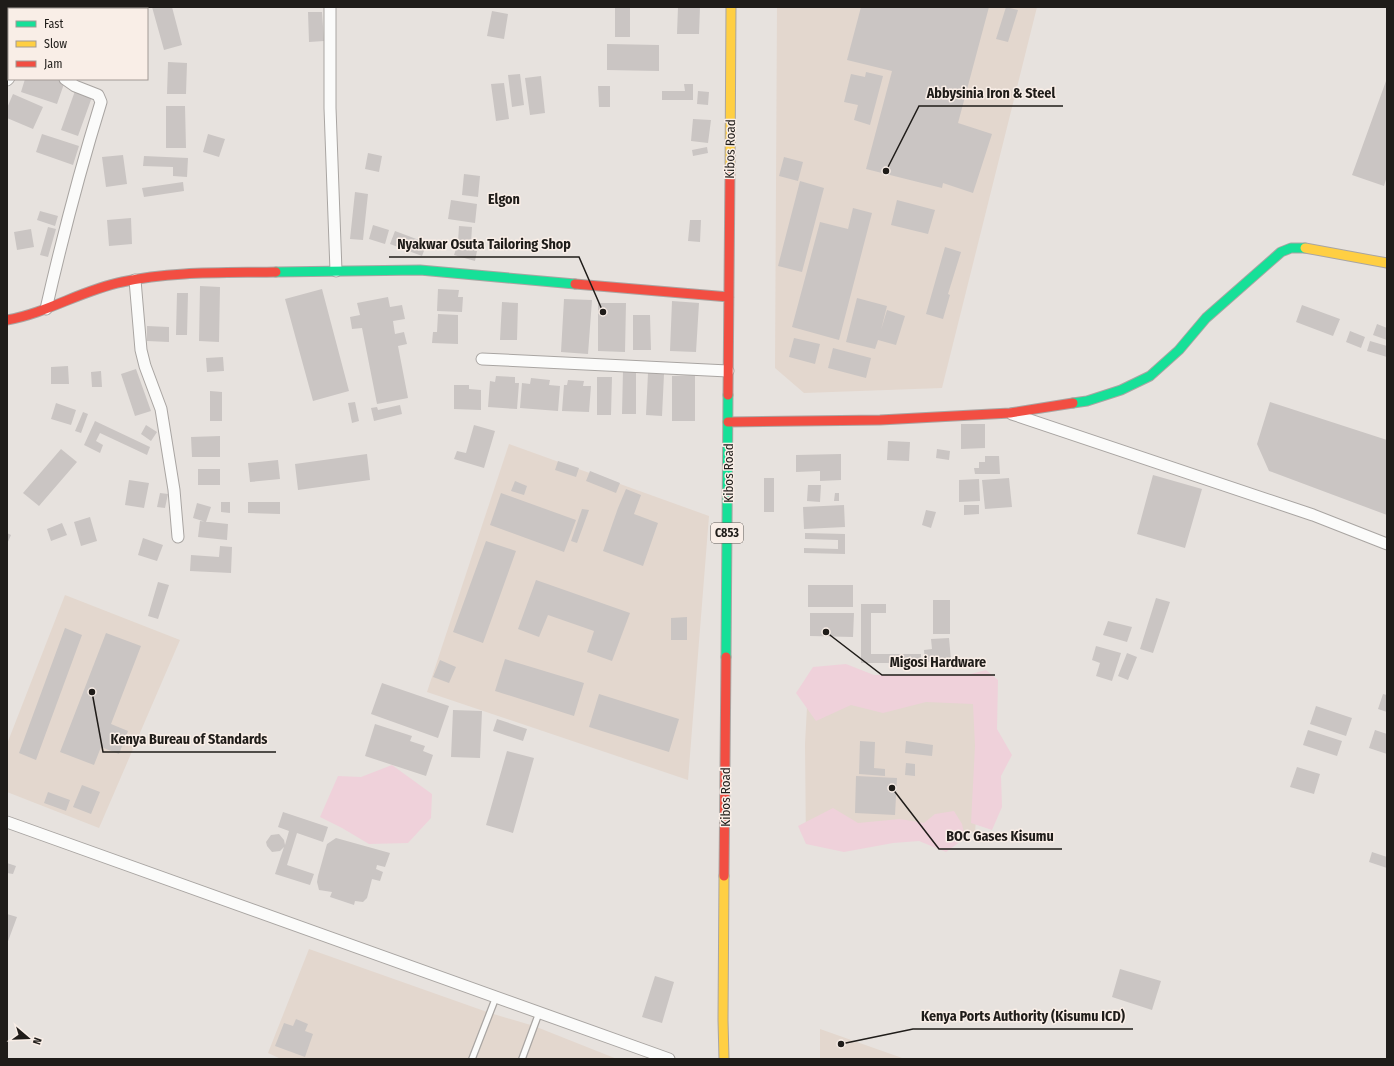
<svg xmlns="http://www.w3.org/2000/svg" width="1394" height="1066" viewBox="0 0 1394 1066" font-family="'Fira Sans Condensed',sans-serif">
	<rect width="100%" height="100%" fill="#e7e2de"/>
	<path fill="#e3d7ce" d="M777,7h260l-95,381 -138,5 -29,-25z
		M509,444l200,72 -21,264 -261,-88z
		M65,595l115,45 -81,188 -92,-36v-48z
		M986,698l-11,134 -169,12 -1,-100 2,-37z
		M309,949l181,64 44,13 83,33h-336l-13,-6z
		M820,1029l85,30h-85z"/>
	<path fill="#efd1da" d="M846,664l28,11h93l19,-5 12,10 -1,49 15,26 -11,21 1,31 -10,23 -21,-7 4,-77 -2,-42 -47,-2 -43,11 -32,-8 -35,16 -20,-28 17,-26z
		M392,765l40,29 -1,24 -23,25 -39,1 -27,-16 -22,-11 18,-41 23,1z
		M833,808l25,15 42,-4 24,4 11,-9 19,-3 8,13 3,14 -19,14 -27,-11 -26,2 -49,9 -38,-8 -8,-18z"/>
	<path fill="#cac5c3" d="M34,7h17l2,2h-18z
		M152,7h20l10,38 -18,5z
		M615,7h15v30h-15z
		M678,7h22l-1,27h-22z
		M861,7h128l-31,116 34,11 -19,59 -30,-10 -1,5 -76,-19 26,-98 -45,-11z
		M1006,7l12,3 -10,32 -12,-3z
		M492,11l16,3 -4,25 -17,-3z
		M308,12h14l2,29 -15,1z
		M9,13v11l-2,2v-11z
		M9,29v31l-2,-2v-27z
		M607,44l52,1v26l-52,-1z
		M168,62l19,1 -1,31h-19z
		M866,72l17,4 -13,49 -16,-5 4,-15 -14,-3 7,-28 14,3z
		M520,74l4,31 -12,2 -4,-32z
		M541,76l4,37 -15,2 -5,-37z
		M25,79h33l7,2 -8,23 -36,-12z
		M1386,81l1,1v94l-3,10 -32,-11z
		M504,83l5,36 -13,2 -5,-37z
		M684,84h9v16h-31v-9h23z
		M598,86h12v21h-11z
		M75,91l17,6 -14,39 -17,-6z
		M698,91l11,1 -1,13 -11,-1z
		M13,94l30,13 -10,22 -26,-11v-10z
		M166,106h19l1,42h-20z
		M693,119l18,1 -3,23 -17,-2z
		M42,134l37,12 -6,19 -37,-13z
		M208,134l17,5 -6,18 -16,-5z
		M707,147l1,6 -15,3 -1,-6z
		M368,153l14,3 -3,16 -14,-3z
		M123,155l4,29 -21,3 -4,-30z
		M144,156l44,2 -1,19 -14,-1v-9l-30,-1z
		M784,157l19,5 -5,19 -19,-5z
		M464,174l16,2 -2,21 -16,-2z
		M800,181l24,7 -22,84 -24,-6z
		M183,182l1,9 -40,6 -2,-9z
		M355,192l13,2 -5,46 -13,-1z
		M451,200l26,4 -2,19 -27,-4z
		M897,200l38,10 -7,24 -37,-9z
		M853,208l19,5 -33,127 -47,-13 28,-105 28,7z
		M40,211l18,5 -3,10 -18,-6z
		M131,218l1,26 -23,2 -2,-26z
		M690,220h11l-1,22 -12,-1z
		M373,225l16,5 -4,14 -16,-5z
		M459,226l13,1 -1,16 -13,-1z
		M48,227l8,2 -8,28 -8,-2z
		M31,229l3,18 -17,3 -3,-18z
		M395,231l32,12 -5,13 -32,-12z
		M457,246l20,5 -2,10 -21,-6z
		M945,247l16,5 -13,42 2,1 -7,24 -17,-5z
		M200,286l20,1 -1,55 -20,-1z
		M322,289l27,102 -36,10 -28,-102z
		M438,289l21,1 -1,7h5l-1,15 -25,-1z
		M177,293h11l-1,42h-11z
		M388,297l2,10 12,-2 3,14 -12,2 2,13 9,-2 3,12 -9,2 10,52 -31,6 -15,-76 -10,1 -2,-12 10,-2 -3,-12z
		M857,298l30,8 -6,24 6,-20 18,6 -9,29 -18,-5 -3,9 -29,-7z
		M564,299l28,1 -4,54 -27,-2z
		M672,301l27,2 -3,49 -26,-1z
		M502,302l16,1 -1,37h-17z
		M598,303h28l-1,49 -27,-1z
		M1302,305l38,14 -7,17 -37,-14z
		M438,314l20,1v29l-26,-1 1,-11h4z
		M633,315h17l1,35h-18z
		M1377,324l10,4v12l-14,-5z
		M147,326l22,1v15l-22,-1z
		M1350,331l15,6 -4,11 -15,-6z
		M794,338l26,6 -5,20 -26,-7z
		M1370,341l17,5v11l-20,-6z
		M833,348l38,10 -5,20 -38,-10z
		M223,357l1,14 -17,1 -1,-14z
		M68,366l1,18h-18v-17z
		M136,369l15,42 -16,5 -14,-42z
		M623,370h13v44h-14z
		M101,371l1,16h-10l-1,-15z
		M648,373l16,1 -2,42 -16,-1z
		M695,375v46h-23v-45z
		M496,376l19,1v6h4l-2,26 -29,-2 2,-26 5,1z
		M597,377h15l-1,38h-14z
		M531,378l19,2 -1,5 11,1 -2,25 -38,-3 2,-25 8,1z
		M568,380l16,1 -1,5h8l-2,26 -27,-1 2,-26h3z
		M454,385h15v4l12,1v20l-27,-1z
		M210,391l12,1v29h-12z
		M355,402l4,19 -7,2 -4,-20z
		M1270,402l117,38v75l-118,-44 -12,-27z
		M56,403l20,7 -5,15 -20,-6z
		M400,405l2,9 -28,7 -3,-13 6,-1 1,3z
		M83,412l5,2 -7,19 -6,-2z
		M95,421l55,26 -3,8 -47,-22 -4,8 7,4 -3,8 -16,-8z
		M961,424h24v24l-24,1z
		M146,425l11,7 -6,9 -10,-7z
		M474,425l21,6 -11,37 -30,-9 3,-8 9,2z
		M220,436v21h-28l-1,-20z
		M888,441l22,1 -1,19 -22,-1z
		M61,449l16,13 -38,44 -16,-13z
		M937,449l13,2 -1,9 -13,-2z
		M367,454l3,26 -72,10 -3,-26z
		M841,454v26l-21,1v-10l-24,1v-17z
		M985,456h14l1,18h-25l-1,-6h5v-6h6z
		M278,460l2,19 -30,3 -2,-19z
		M558,461l21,7 -3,9 -21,-7z
		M198,469h22v16h-22z
		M590,471l30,12 -4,10 -30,-12z
		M1153,475l49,14 -17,59 -48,-14z
		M764,478h10v34h-10z
		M1009,478l3,29 -27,2 -3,-29z
		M979,479l1,22 -21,1v-22z
		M129,480l20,3 -5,25 -19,-3z
		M515,481l12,5 -3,9 -13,-4z
		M808,485h13l-1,17 -13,-1z
		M626,489l15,6 -7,19 24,9 -15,43 -40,-15 15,-43 6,2 -6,-2z
		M160,493l8,1 -3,14 -8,-1z
		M501,493l75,27 -12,32 -74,-27z
		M835,493h4v8h-5z
		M221,502h9v11l-9,-1z
		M248,502h32v12l-32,-1z
		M197,503l14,4 -5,15 -13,-4z
		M844,505l1,22 -41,2 -1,-22z
		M964,505h15v9l-15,1z
		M582,509l7,1 -12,33 -6,-2z
		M926,510l10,2 -5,16 -9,-3z
		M90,517l7,24 -16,5 -7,-24z
		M200,521l28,3 -1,16 -29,-3z
		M62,523l5,12 -16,6 -4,-12z
		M7,533l4,2 -4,9z
		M805,533l40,1v20l-41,-1v-5l34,1v-9l-33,-1z
		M143,538l20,7 -6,16 -19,-6z
		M486,541l30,10 -33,92 -30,-11z
		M220,546l12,1 -1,26 -41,-2 1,-16 28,2z
		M536,580l94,33 -18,48 -25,-9 7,-21 -46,-16 -9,22 -21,-8z
		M158,582l11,3 -11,34 -10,-3z
		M808,585h45v22h-45z
		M1156,598l14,4 -17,51 -13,-4z
		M933,600h17v34h-17z
		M861,604h25v9h-15v41h50v9h-60z
		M810,613h44l-1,24 -43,-1z
		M687,617v23h-16v-22z
		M1108,621l24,6 -5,15 -24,-7z
		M65,628l17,7 -46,125 -17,-7z
		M106,633l35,13 -30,78 17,7 -9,23 -18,-7 -7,18 -34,-13z
		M949,638l2,22 -26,2 -1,-12 8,-1 -1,-10z
		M1096,646l25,7 -9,28 -16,-5 4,-13 -8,-3z
		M1127,653l10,4 -9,23 -10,-4z
		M505,659l79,24 -10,33 -79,-25z
		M440,660l16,7 -7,16 -16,-6z
		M382,683l67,23 -11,32 -67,-24z
		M599,694l80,25 -10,33 -80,-25z
		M1383,694l4,1v17l-9,-3z
		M1316,706l36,12 -6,18 -36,-12z
		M453,710l29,1 -2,47 -29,-1z
		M497,719l30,10 -4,12 -30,-10z
		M375,724l37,12 -2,5 15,5 -2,5 10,4 -7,21 -61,-20z
		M1308,730l34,11 -5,15 -34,-11z
		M1375,730l12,4v20l-18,-6z
		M860,741l15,1 -1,26 11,1v7l-26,-2z
		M906,741l27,4 -1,11 -27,-3z
		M507,751l27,7 -21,75 -27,-8z
		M906,763l9,1v12l-10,-1z
		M1297,767l23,7 -6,20 -24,-7z
		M856,776l41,2 -2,37 -40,-2z
		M82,785l18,7 -9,22 -18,-7z
		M48,792l22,8 -4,11 -22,-8z
		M283,812l45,15 -5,15 -26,-9 -10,32 27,9 -4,11 -35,-11 9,-27 -4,4 -8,1 -5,-6 -1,-4 5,-7 8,-1 5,6 1,5 4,-14 -11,-4z
		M336,838l54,15 -5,14 -8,-2 -1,4 7,3 -3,9 -8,-2 -5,19 -4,4 -8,-1 -1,4 -24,-8 2,-5 -13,-2 -2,-8 1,-6 9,-32z
		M1372,852l15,5v11l-18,-6z
		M7,863l9,3 -3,8 -6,-1z
		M7,914l10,3 -10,27z
		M1120,969l41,12 -9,29 -40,-13z
		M655,976l19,6 -12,41 -20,-6z
		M296,1019l12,5 -3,7 8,3 -8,23 -30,-11 9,-23 9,3z"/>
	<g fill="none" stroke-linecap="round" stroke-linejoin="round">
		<g stroke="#a9a5a2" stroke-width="8">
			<path id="lane" d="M472,1059l24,-62
				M522,1059l17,-46"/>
		</g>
		<g stroke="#a9a5a2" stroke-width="13">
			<path id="street" d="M330,7v101l6,163
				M7,80l2,-2
				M135,280l6,70 4,16 16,43 13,81 4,47
				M46,309c16,-70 34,-139 55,-207l-3,-7 -23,-9 -10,-7
				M482,359l246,12
				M1012,414l301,101 74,29
				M7,822l662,237"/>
		</g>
		<g stroke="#a9a5a2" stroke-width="11">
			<path id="fast" d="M276,272l144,-2 155,14
				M1073,403l14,-2 34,-11 29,-14 29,-26 27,-32 75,-66 10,-4h14
				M726,657l2,-262"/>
		</g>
		<g stroke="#a9a5a2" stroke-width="11">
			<path id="slow" d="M730,170l1,-163
				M1305,248l82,15
				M724,1059l-1,-39 1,-144"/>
		</g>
		<g stroke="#a9a5a2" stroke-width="11">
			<path id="jam" d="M575,284l154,13
				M7,320c40,-7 75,-30 115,-38 50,-11 103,-9 154,-10
				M728,395l2,-225
				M728,422l152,-2 130,-7 63,-10
				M724,876l2,-219"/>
		</g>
		<use href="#lane" stroke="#fbfbfa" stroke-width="5.5"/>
		<use href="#street" stroke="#fbfbfa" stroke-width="11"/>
		<use href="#fast" stroke="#16e098" stroke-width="9"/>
		<use href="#slow" stroke="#ffcf43" stroke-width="9"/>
		<use href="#jam" stroke="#f24e42" stroke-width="9"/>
	</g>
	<g text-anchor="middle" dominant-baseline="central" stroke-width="3" stroke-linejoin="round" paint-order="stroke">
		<rect fill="#f9eee7" stroke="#605b57" stroke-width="1" x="711" y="523" width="32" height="20" rx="3"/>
		<g font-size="12" font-weight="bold" fill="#1f1c19">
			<text x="727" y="533">C853</text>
		</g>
		<g font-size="13" fill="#1f1c19" stroke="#f9eee7">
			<text transform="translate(730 149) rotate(-89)">Kibos Road</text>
			<text transform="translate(728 473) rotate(-90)">Kibos Road</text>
			<text transform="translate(725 797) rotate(-90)">Kibos Road</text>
		</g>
		<g font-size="14" font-weight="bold" fill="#1f1c19" stroke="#f9eee7">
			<text x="504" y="199">Elgon</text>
		</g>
	</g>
	<path fill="none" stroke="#1f1c19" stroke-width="1.5" d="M886 171L919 106H1063M603 312L579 257H389M826 632L882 675H995M92 692L103 752H276M892 788L939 849H1062M841 1044L913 1029H1133"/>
	<g fill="#1f1c19" stroke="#f9eee7" stroke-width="1.5">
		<circle cx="886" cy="171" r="4"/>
		<circle cx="603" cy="312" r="4"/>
		<circle cx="826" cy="632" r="4"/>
		<circle cx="92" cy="692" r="4"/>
		<circle cx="892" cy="788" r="4"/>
		<circle cx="841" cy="1044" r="4"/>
	</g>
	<g font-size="14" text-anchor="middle" font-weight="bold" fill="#1f1c19" stroke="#f9eee7" stroke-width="3" stroke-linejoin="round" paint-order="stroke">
		<text x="991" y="98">Abbysinia Iron &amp; Steel</text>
		<text x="484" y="249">Nyakwar Osuta Tailoring Shop</text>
		<text x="938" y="667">Migosi Hardware</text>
		<text x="189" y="744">Kenya Bureau of Standards</text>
		<text x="1000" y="841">BOC Gases Kisumu</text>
		<text x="1023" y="1021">Kenya Ports Authority (Kisumu ICD)</text>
	</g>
	<rect width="1394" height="1066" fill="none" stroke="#1f1c19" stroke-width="16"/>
	<rect x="8" y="8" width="140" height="72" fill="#f9eee7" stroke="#a29a95"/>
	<rect x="16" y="21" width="20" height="6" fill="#16e098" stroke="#a29a95"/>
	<text x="44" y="28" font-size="12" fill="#1f1c19">Fast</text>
	<rect x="16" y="41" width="20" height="6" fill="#ffcf43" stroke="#a29a95"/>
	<text x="44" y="48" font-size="12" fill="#1f1c19">Slow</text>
	<rect x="16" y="61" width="20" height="6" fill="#f24e42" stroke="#a29a95"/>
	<text x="44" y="68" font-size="12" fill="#1f1c19">Jam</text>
	<g transform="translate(28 1038) rotate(109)" stroke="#f9eee7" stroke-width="3" paint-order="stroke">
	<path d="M0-3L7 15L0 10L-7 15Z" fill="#1f1c19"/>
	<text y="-6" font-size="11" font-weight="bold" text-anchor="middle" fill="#1f1c19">N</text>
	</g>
</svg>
